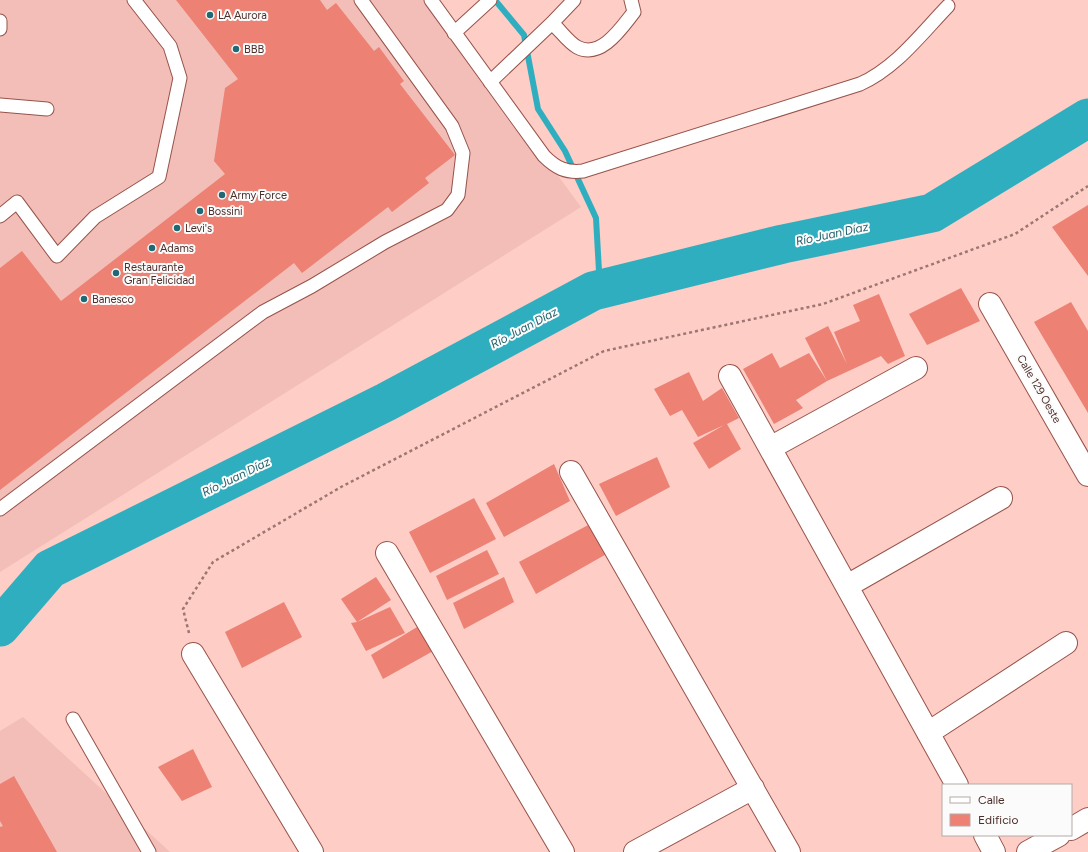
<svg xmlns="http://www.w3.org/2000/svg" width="1088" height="852" viewBox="0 0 1088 852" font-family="Figtree,sans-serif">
	<rect width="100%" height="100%" fill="#fdcdc6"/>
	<path fill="#f2beb7" d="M0,0h429l152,207 -581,365z
		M23,717l147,135h-170v-121z"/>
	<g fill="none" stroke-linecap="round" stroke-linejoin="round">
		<path stroke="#2faebf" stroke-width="6" d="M495,0l29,35 14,74 27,42 31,67 4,71"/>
		<path stroke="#2faebf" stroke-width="39" d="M0,627l50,-58 336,-167 207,-111 190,-47 149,-31 156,-95"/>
	</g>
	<path fill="#ec8174" d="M176,0h144l7,10 9,-7 38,48 5,-4 25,34 -4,3 55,71 -30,23 4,5 -37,29 -4,-5 -86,66 -8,-10 -294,227v-222l22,-17 39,50 164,-127 -11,-13 11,-73 13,-9z
		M1088,205v71l-36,-49z
		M961,288l19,33 -53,24 -18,-31z
		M879,294l26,62 -17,8 -7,-8 -54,25 -22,-43 23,-12 19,38 -13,-32 26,-11 -7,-16z
		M1071,302l17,29v82l-54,-91z
		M772,353l8,15 29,-15 18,28 -31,19 7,8 -29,16 -31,-55z
		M689,372l14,29 19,-13 17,30 -12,6 14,25 -32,20 -16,-26 31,-18 -26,12 -16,-27 -12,6 -16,-27z
		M657,457l13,30 -54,29 -17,-32z
		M554,464l16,37 -66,36 -18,-34z
		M474,498l22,41 -66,34 -21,-41z
		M592,523l18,29 -74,42 -17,-32z
		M487,550l12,24 -52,26 -11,-24z
		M376,577l15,23 -34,22 33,-15 15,26 -39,18 -15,-28 6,-1 -16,-23z
		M504,577l10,25 -50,27 -11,-26z
		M284,602l18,35 -60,31 -17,-36z
		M422,624l13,26 -52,29 -12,-24z
		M193,749l19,38 -30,14 -24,-34z
		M14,776l43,76h-57v-25l3,-1 -3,-5v-37z"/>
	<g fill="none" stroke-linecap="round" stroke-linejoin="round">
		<g stroke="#97534a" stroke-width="15">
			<path id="service" d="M431,0l113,156c12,12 22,17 39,15l277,-87c36,-16 61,-50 88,-78
				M0,21v8
				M552,23c8,7 16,19 25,24 24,13 45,-20 57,-35l-3,-12
				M454,33l36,-33
				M490,82l62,-59 22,-23
				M0,105l47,4
				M0,216l17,-14 40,54 38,-39 64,-40 21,-99 -10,-32 -36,-46
				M0,509l263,-197 49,-26 73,-44 62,-32 11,-15 5,-42 -11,-27 -91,-126
				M73,719l76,133"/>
		</g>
		<g stroke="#97534a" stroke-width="24">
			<path id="minor" d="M990,304l98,171
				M730,376l227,409
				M770,448l146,-80
				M571,472l218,380
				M387,553l176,299
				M847,586l154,-88
				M193,654l119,198
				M928,733l138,-90
				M1071,829l17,-10
				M985,835l9,17
				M635,852l118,-64
				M1028,852l31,-17"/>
		</g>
		<path stroke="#9d7671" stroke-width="2.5" stroke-dasharray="3 3" stroke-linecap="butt" d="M189,633l-6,-24 30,-47 128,-75 263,-136 219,-47 192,-70 73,-48"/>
		<use href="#service" stroke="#fff" stroke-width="13"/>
		<use href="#minor" stroke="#fff" stroke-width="22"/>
	</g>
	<g fill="#1e6973" stroke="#fbfbfb" stroke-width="1.5">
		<circle cx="210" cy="15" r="4"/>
		<circle cx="236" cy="49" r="4"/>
		<circle cx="222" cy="195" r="4"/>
		<circle cx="200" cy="211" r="4"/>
		<circle cx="177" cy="228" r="4"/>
		<circle cx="152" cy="248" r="4"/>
		<circle cx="116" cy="273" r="4"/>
		<circle cx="84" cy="299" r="4"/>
	</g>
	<g text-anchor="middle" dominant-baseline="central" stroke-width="4" stroke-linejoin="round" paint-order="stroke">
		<g font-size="11" fill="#4c2e2a" stroke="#fbfbfb" text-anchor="start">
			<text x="218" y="15">LA Aurora</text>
			<text x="244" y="49">BBB</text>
			<text x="230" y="195">Army Force</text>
			<text x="208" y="211">Bossini</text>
			<text x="185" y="228">Levi's</text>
			<text x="160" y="248">Adams</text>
			<text x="124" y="267">Restaurante<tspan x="124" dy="13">Gran Felicidad</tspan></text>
			<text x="92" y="299">Banesco</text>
		</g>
		<g font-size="11" fill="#4c2e2a" stroke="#fbfbfb">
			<text transform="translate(1039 389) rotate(60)">Calle 129 Oeste</text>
		</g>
		<g font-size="12" font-style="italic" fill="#1f616a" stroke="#fbfbfb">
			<text transform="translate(832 234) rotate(-12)">Río Juan Díaz</text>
			<text transform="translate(524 328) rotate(-28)">Río Juan Díaz</text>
			<text transform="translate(236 477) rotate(-26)">Río Juan Díaz</text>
		</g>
	</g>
	<rect x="942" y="784" width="130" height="52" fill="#fbfbfb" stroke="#b5a9a7"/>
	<rect x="950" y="797" width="20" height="6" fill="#ffffff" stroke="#b5a9a7"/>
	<text x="978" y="804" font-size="12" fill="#4c2e2a">Calle</text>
	<rect x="950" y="814" width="20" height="12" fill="#ec8174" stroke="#b5a9a7"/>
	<text x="978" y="824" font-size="12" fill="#4c2e2a">Edificio</text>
</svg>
